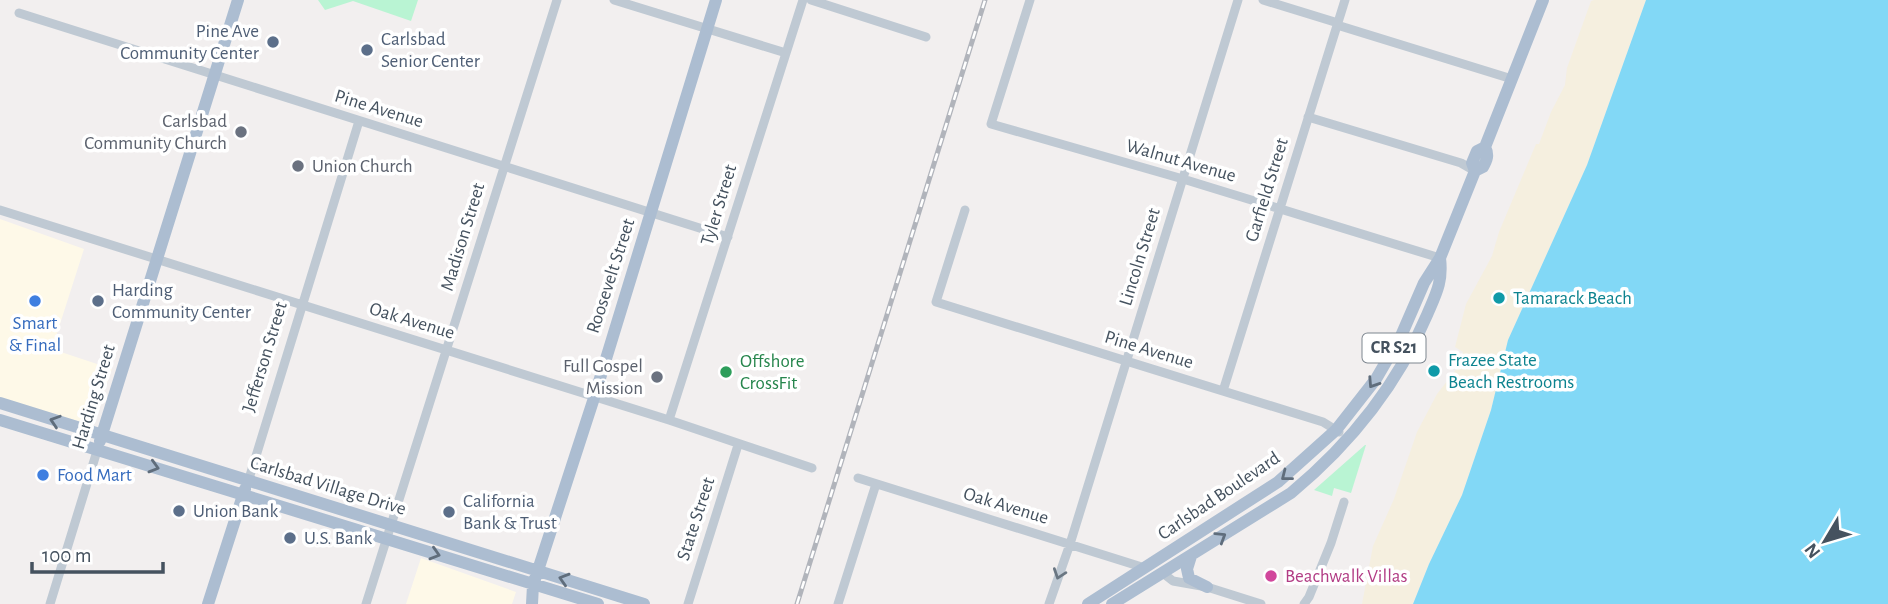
<svg xmlns="http://www.w3.org/2000/svg" width="1888" height="604" viewBox="0 0 1888 604" font-family="'Alegreya Sans',sans-serif">
	<rect width="100%" height="100%" fill="#f2efef"/>
	<path fill="#fef9e8" d="M0,219l84,30 -32,100 60,20 -20,56 -92,-26z
		M421,558l95,34 -4,12h-106z"/>
	<path fill="#b9f4d3" d="M318,0h100l-7,21 -58,-20 -28,9z
		M1365,445h1l-15,48 -17,-5 -2,8 -18,-6z"/>
	<path fill="#f5efdf" d="M1594,0h52l-59,165 -79,175 -17,70 -29,85 -33,69 -16,40h-51l11,-58 21,-47 23,-67 20,-38 18,-23 8,-19 -8,-5 11,-43 26,-48 7,-24 37,-88h3l12,-32 14,-27 2,-17 24,-67z"/>
	<path fill="#82d8f6" d="M1646,0h242v604h-475l16,-40 33,-69 29,-85 17,-70 79,-175z"/>
	<g fill="none" stroke-linecap="round" stroke-linejoin="round">
		<path stroke="#bfc9d3" stroke-width="9" d="M614,0l172,53
			M811,0l115,37
			M1030,0l-39,124 192,55 257,79
			M1263,0l75,23
			M19,13l709,224
			M1337,25l175,54
			M1308,117l153,46 14,8
			M0,210l669,210 143,48
			M965,210l-29,92 387,120 16,10
			M1223,391l122,-391
			M669,420l134,-420
			M858,478l287,90
			M248,482l111,-361
			M1164,574l9,7 34,6 54,17
			M50,604l47,-153
			M366,604l191,-604
			M688,604l50,-159
			M838,604l38,-120
			M1049,604l21,-60 168,-544
			M1304,604l5,-7 22,-54 13,-41"/>
		<path stroke="#acbdd1" stroke-width="12" d="M1475,171l8,-4c4,-7 6,-12 2,-20l58,-147
			M0,403l644,201
			M0,420l598,184
			M100,441l138,-441
			M1191,556l-4,13 2,9 18,9
			M208,604l37,-115
			M532,604l1,-19 7,-21 54,-166 122,-398
			M1088,604l190,-122 58,-52 40,-51 25,-43 23,-53 16,-25 35,-87 -3,-8 5,-12 8,-4
			M1112,604l179,-111c59,-49 106,-107 136,-178 9,-21 16,-33 13,-57"/>
		<g stroke="#b1b4bb" stroke-width="5">
			<path id="rail" d="M797,604l188,-604"/>
		</g>
		<use href="#rail" stroke="#fff" stroke-width="2.5" stroke-dasharray="8" stroke-linecap="butt"/>
	</g>
	<defs><path id="oneway-chevron" d="M-2-3.5L2.5 0L-2 3.5" fill="none" stroke-width="1.6" stroke-linecap="round" stroke-linejoin="round" transform="scale(1.75)"/></defs>
	<g stroke="#5f6d7c">
		<use href="#oneway-chevron" transform="translate(1373 383) rotate(123)"/>
		<use href="#oneway-chevron" transform="translate(55 421) rotate(-162)"/>
		<use href="#oneway-chevron" transform="translate(154 467) rotate(16)"/>
		<use href="#oneway-chevron" transform="translate(1286 476) rotate(142)"/>
		<use href="#oneway-chevron" transform="translate(1221 537) rotate(-32)"/>
		<use href="#oneway-chevron" transform="translate(435 554) rotate(17)"/>
		<use href="#oneway-chevron" transform="translate(564 579) rotate(-163)"/>
	</g>
	<use stroke="#6a7682" href="#oneway-chevron" transform="translate(1059 574) rotate(109)"/>
	<g fill="#5c6f8a" stroke="#fff" stroke-width="2.5">
		<circle cx="273" cy="42" r="7"/>
		<circle cx="367" cy="50" r="7"/>
		<circle cx="98" cy="301" r="7"/>
		<circle cx="179" cy="511" r="7"/>
		<circle cx="449" cy="512" r="7"/>
		<circle cx="290" cy="538" r="7"/>
	</g>
	<g fill="#6b7280" stroke="#fff" stroke-width="2.5">
		<circle cx="241" cy="132" r="7"/>
		<circle cx="298" cy="166" r="7"/>
		<circle cx="657" cy="377" r="7"/>
	</g>
	<g fill="#0f9aa8" stroke="#fff" stroke-width="2.5">
		<circle cx="1499" cy="298" r="7"/>
		<circle cx="1434" cy="371" r="7"/>
	</g>
	<g fill="#3f7fe0" stroke="#fff" stroke-width="2.5">
		<circle cx="35" cy="301" r="7"/>
		<circle cx="43" cy="475" r="7"/>
	</g>
	<circle fill="#2e9e5b" stroke="#fff" stroke-width="2.5" cx="726" cy="372" r="7"/>
	<circle fill="#d1479c" stroke="#fff" stroke-width="2.5" cx="1271" cy="576" r="7"/>
	<g text-anchor="middle" dominant-baseline="central" stroke-width="7" stroke-linejoin="round" paint-order="stroke">
		<rect fill="#fff" stroke="#7d868f" stroke-width="2" x="1362.5" y="333.5" width="63" height="29" rx="5"/>
		<g font-size="18" font-weight="bold" fill="#45525f">
			<text x="1394" y="348">CR S21</text>
		</g>
		<g font-size="19" fill="#4e5e75" stroke="#fff" text-anchor="start">
			<text x="259" y="31" text-anchor="end">Pine Ave<tspan x="259" dy="22">Community Center</tspan></text>
			<text x="381" y="39">Carlsbad<tspan x="381" dy="22">Senior Center</tspan></text>
			<text x="112" y="290">Harding<tspan x="112" dy="22">Community Center</tspan></text>
			<text x="463" y="501">California<tspan x="463" dy="22">Bank &amp; Trust</tspan></text>
			<text x="193" y="511">Union Bank</text>
			<text x="304" y="538">U.S. Bank</text>
		</g>
		<g font-size="19" fill="#45525f" stroke="#fff">
			<text transform="translate(379 109) rotate(17)">Pine Avenue</text>
			<text transform="translate(1181 161) rotate(16)">Walnut Avenue</text>
			<text transform="translate(1267 190) rotate(-73)">Garfield Street</text>
			<text transform="translate(719 205) rotate(-73)">Tyler Street</text>
			<text transform="translate(463 237) rotate(-73)">Madison Street</text>
			<text transform="translate(1140 257) rotate(-73)">Lincoln Street</text>
			<text transform="translate(611 276) rotate(-72)">Roosevelt Street</text>
			<text transform="translate(412 321) rotate(17)">Oak Avenue</text>
			<text transform="translate(1149 350) rotate(17)">Pine Avenue</text>
			<text transform="translate(265 357) rotate(-73)">Jefferson Street</text>
			<text transform="translate(94 397) rotate(-73)">Harding Street</text>
			<text transform="translate(328 486) rotate(17)">Carlsbad Village Drive</text>
			<text transform="translate(1219 496) rotate(-34)">Carlsbad Boulevard</text>
			<text transform="translate(1006 506) rotate(17)">Oak Avenue</text>
			<text transform="translate(696 519) rotate(-72)">State Street</text>
		</g>
		<g font-size="19" fill="#5b616d" stroke="#fff" text-anchor="end">
			<text x="227" y="121">Carlsbad<tspan x="227" dy="22">Community Church</tspan></text>
			<text x="312" y="166" text-anchor="start">Union Church</text>
			<text x="643" y="366">Full Gospel<tspan x="643" dy="22">Mission</tspan></text>
		</g>
		<g font-size="19" fill="#0d838f" stroke="#fff" text-anchor="start">
			<text x="1513" y="298">Tamarack Beach</text>
			<text x="1448" y="360">Frazee State<tspan x="1448" dy="22">Beach Restrooms</tspan></text>
		</g>
		<g font-size="19" fill="#366cbe" stroke="#fff">
			<text x="35" y="323">Smart<tspan x="35" dy="22">&amp; Final</tspan></text>
			<text x="57" y="475" text-anchor="start">Food Mart</text>
		</g>
		<g font-size="19" fill="#27864d" stroke="#fff" text-anchor="start">
			<text x="740" y="361">Offshore<tspan x="740" dy="22">CrossFit</tspan></text>
		</g>
		<g font-size="19" fill="#b23c85" stroke="#fff" text-anchor="start">
			<text x="1285" y="576">Beachwalk Villas</text>
		</g>
	</g>
	<g transform="translate(1825 541) rotate(232)" stroke="#ffffff" stroke-width="5" paint-order="stroke">
	<path d="M0-5L12 26L0 18L-12 26Z" fill="#45525f"/>
	<text y="-10" font-size="19" font-weight="bold" text-anchor="middle" fill="#45525f">N</text>
	</g>
	<path d="M32 562v10h131v-10" fill="none" stroke="#45525f" stroke-width="3.5"/>
	<text x="42" y="562" font-size="21" fill="#45525f" stroke="#ffffff" stroke-width="5" paint-order="stroke">100 m</text>
</svg>
